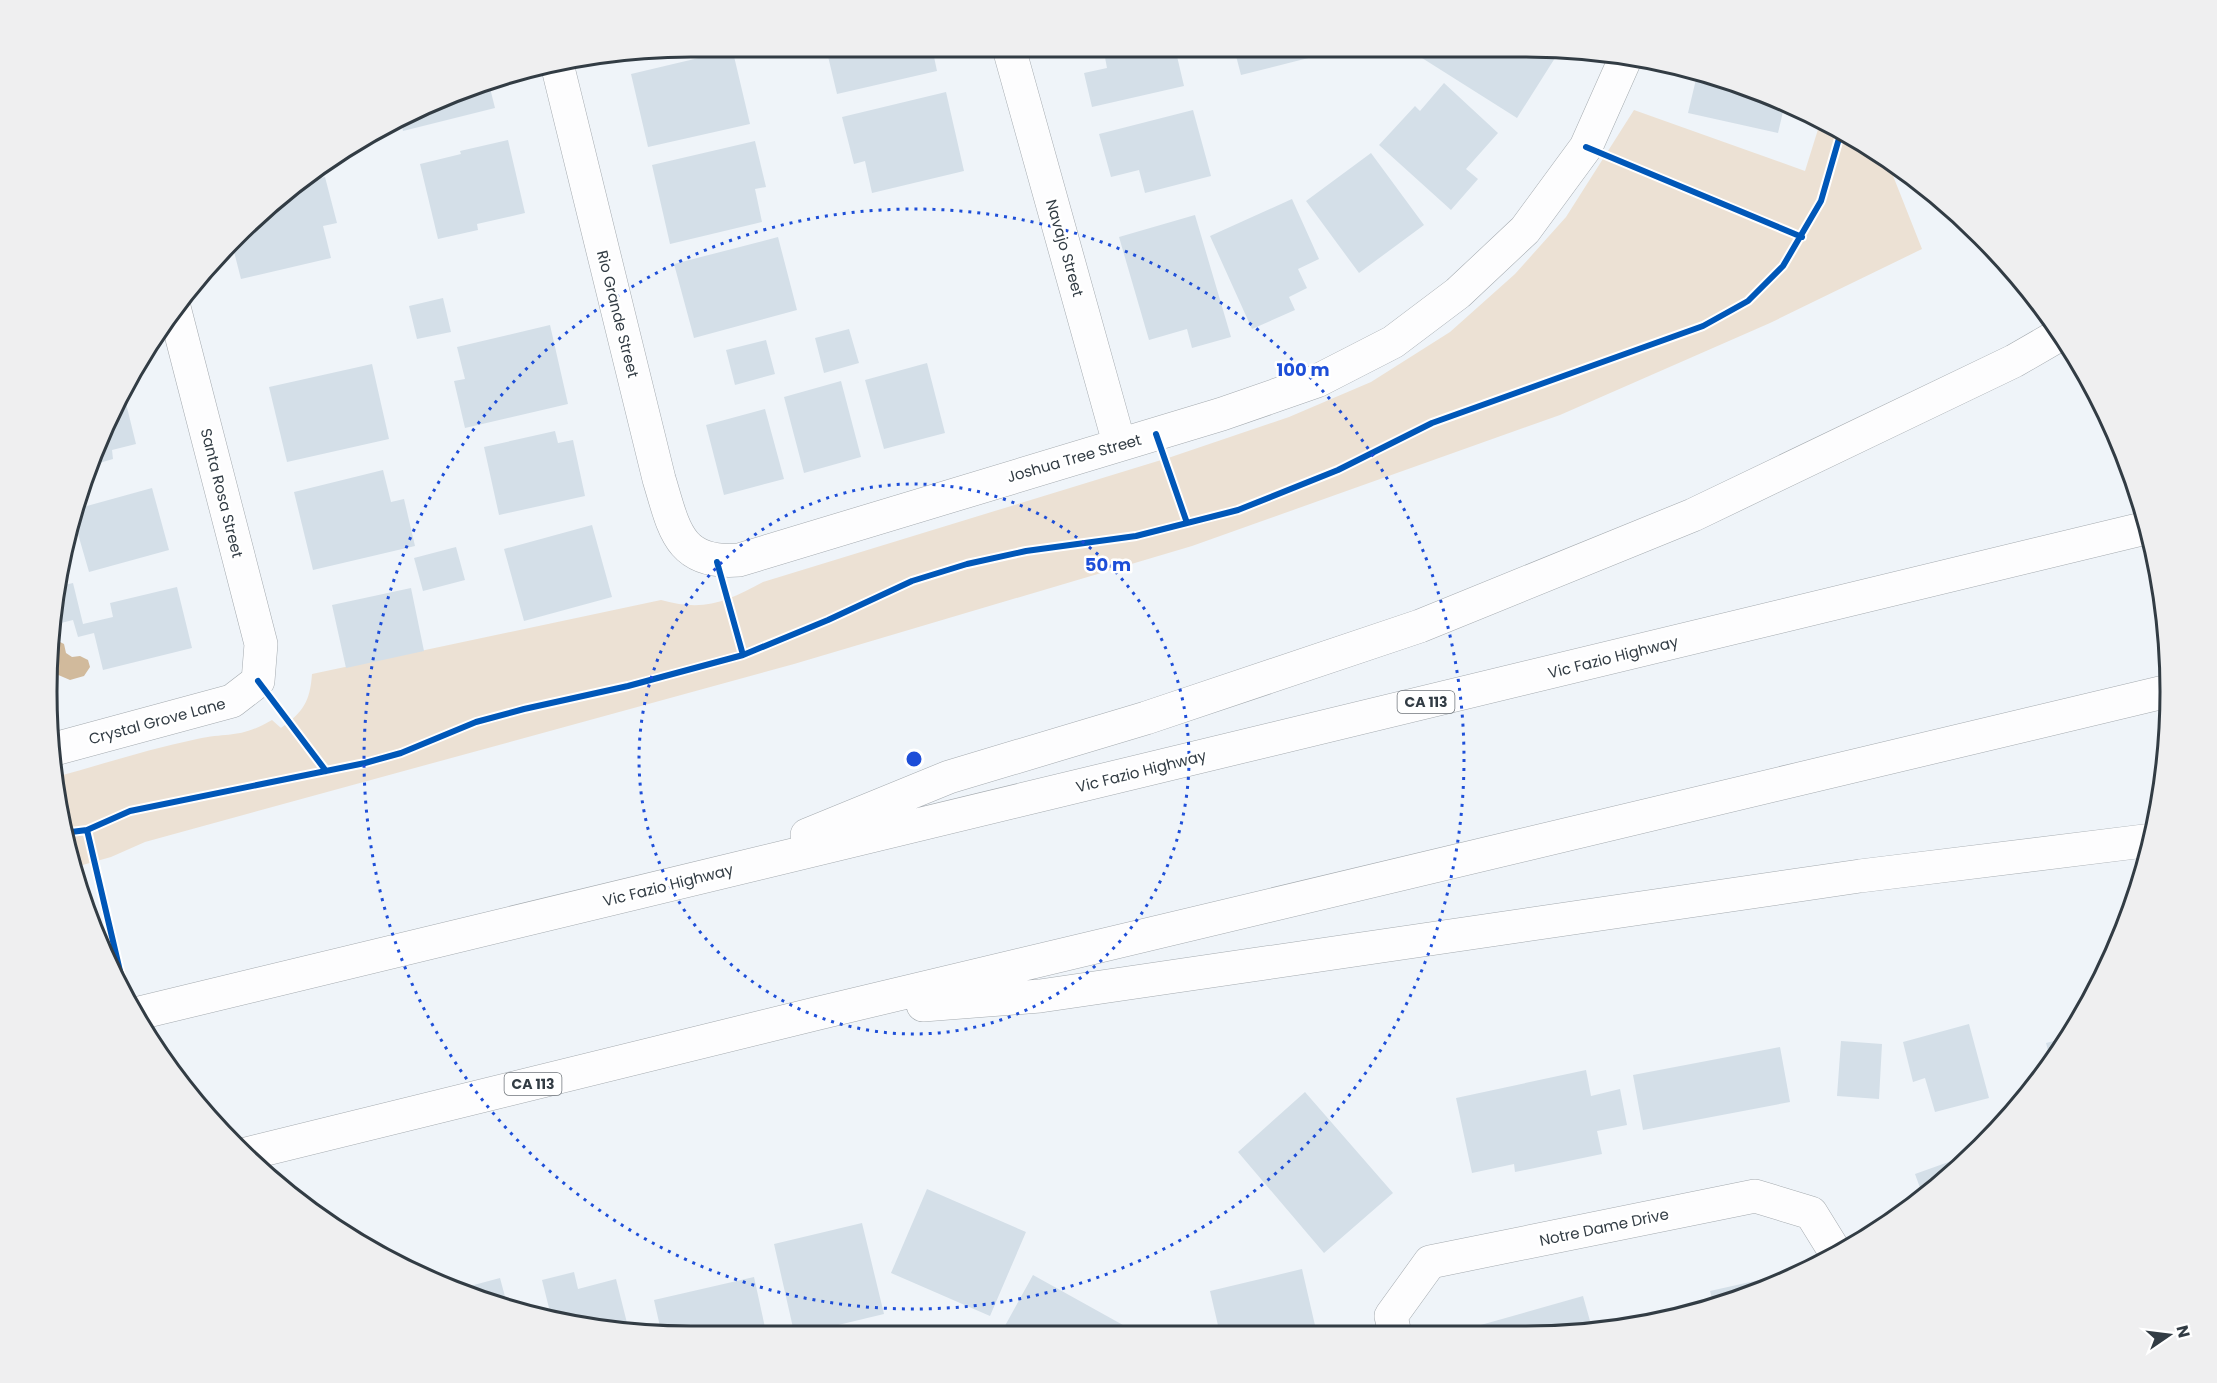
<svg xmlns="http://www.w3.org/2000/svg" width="2217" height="1383" viewBox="0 0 2217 1383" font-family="Poppins,sans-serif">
	<rect width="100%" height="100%" fill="#eff4f9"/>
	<path fill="#ece1d4" d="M1634,110l171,61 15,-48 68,40 34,86 -152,74 -210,92 -368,131 -398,118 -649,178 -34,15 -39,11 -20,-90c48,-13 96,-29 145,-39 33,-7 42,0 75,-19l9,8c22,-16 29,-26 31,-54l349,-74c43,12 65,2 102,-18l408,-125 118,-40 82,-35 79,-50 65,-58 51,-57z"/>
	<path fill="#d1ba9c" d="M56,640l8,4 2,9 6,4 8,-1 8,4 2,7 -6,9 -14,4 -21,-9v-29z"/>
	<path fill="#d4dfe8" d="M724,52h9l17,72 -102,23 -17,-73z
		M827,52h106l4,19 -100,23z
		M1104,52h72l8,34 -92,21 -8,-34 23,-5z
		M1235,52h93v1l-87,22z
		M1426,52h119l10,6 -38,60 -95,-60z
		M1697,75l76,21 12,7 -7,30 -90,-20z
		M488,80l7,28 -92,23 -2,-9z
		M1444,83l54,50 -32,36 12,10 -27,31 -72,-65 36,-39 5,5z
		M946,92l18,79 -92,22 -7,-32 -11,3 -12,-47z
		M1193,110l18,66 -66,17 -6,-23 -28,7 -12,-43z
		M508,140l17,73 -48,11 1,6 -40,9 -18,-75 41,-10 -1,-3z
		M755,141l11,46 -11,2 7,33 -92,22 -18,-79z
		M1371,153l53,72 -65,48 -53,-72z
		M325,177l12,46 -14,3 8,32 -90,21 -10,-39 69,-57z
		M1292,199l27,60 -21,10 9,19 -18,9 6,13 -43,19 -42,-93z
		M1195,215l36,122 -39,11 -5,-19 -38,11 -30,-103z
		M778,237l19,73 -103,28 -20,-74z
		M443,298l8,34 -34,7 -8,-33z
		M550,325l18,79 -103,24 -11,-47 11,-2 -8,-32z
		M849,329l10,34 -35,10 -9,-35z
		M766,340l9,34 -40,11 -9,-35z
		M927,363l18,70 -61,16 -19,-69z
		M372,364l17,75 -102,23 -18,-75z
		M841,381l20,76 -57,16 -20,-76z
		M123,391l13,53 -24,6 1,9 -24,7z
		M765,409l19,70 -60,16 -18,-70z
		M555,431l3,12 15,-3 12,56 -86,19 -15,-68z
		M383,470l8,32 13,-3 11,47 -102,24 -19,-78z
		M152,488l17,62 -80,22 -11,-38 -8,3 6,-28z
		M592,525l20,72 -88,24 -20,-72z
		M456,547l9,33 -42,11 -9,-33z
		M73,583l10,41 30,-7 -3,-14 67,-16 15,61 -89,22 -9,-37 -16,4 -5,-17 -20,5 7,-39z
		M411,588l13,63 -78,17 -14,-63z
		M1969,1024l20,74 -54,14 -10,-34 -12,4 -10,-40z
		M2066,1038l-11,18 -4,6 -5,-19z
		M1841,1041l41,3 -3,55 -42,-3z
		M1780,1047l10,55 -147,28 -10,-55z
		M1586,1070l5,26 29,-7 7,36 -30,6 5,23 -87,18 -1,-8 -42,9 -16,-75z
		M1305,1092l88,101 -69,60 -86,-101z
		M1971,1154l-20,23 -28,19 -8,-22z
		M927,1189l99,43 -36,84 -99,-43z
		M862,1223l22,91 -75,18h-15l-20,-88z
		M1302,1269l15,65h-97l-10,-43z
		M574,1272l4,17 38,-10 13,52h-21l-57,-15 -9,-36z
		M1033,1275l90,50 -4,8h-118z
		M1777,1276l1,3 -64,27 -4,-15z
		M754,1277l12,55 -105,-1 -7,-31z
		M500,1278l7,26 -52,-14z
		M1583,1296l7,25 -33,9 2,5h-87l-2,-7z"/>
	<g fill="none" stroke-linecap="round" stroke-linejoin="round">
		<g stroke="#a4aaaf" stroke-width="34">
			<path id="minor" d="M1010,52l109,391
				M557,64l102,415c15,49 19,86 80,81l483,-146 95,-33 76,-39 65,-49 67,-63 61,-83 40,-90
				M51,750l181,-49 26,-20 3,-37 -87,-337
				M1395,1334l-4,-18 39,-54 325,-66 56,17 26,42"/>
		</g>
		<g stroke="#a4aaaf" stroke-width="34">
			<path id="motorway" d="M807,835l142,-58 197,-59 274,-92 273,-111 321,-154 45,-26
				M923,1005l117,-9 820,-120 292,-36
				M135,1014l2011,-486
				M246,1154l573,-141 1349,-322"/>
		</g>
		<use href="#minor" stroke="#fdfdfe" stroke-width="33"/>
		<use href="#motorway" stroke="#fdfdfe" stroke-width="33"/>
		<g stroke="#fff" stroke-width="10">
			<path id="cycleway" d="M1586,147l216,90
				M1156,434l31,89
				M717,562l26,93
				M258,681l68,90
				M87,830l40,171
				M63,833l24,-3 43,-19 235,-48 36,-10 75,-31 48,-13 104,-23 115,-31 85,-35 84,-39 55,-17 59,-13 110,-15 102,-26 100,-40 94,-47 271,-97 45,-25 35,-35 38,-65 19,-66"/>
		</g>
		<use href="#cycleway" stroke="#0057b8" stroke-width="6"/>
	</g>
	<g fill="none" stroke="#1d4ed8" stroke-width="3" stroke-dasharray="3 6">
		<circle cx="914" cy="759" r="275"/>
		<circle cx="914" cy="759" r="550"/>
	</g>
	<g text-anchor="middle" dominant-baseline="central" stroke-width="5" stroke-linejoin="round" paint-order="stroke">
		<g fill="#fff" stroke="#70767c" stroke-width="1.5">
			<rect x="1397.5" y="691" width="57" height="22" rx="4.5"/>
			<rect x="504.5" y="1073" width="57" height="22" rx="4.5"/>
		</g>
		<g font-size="14" font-weight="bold" fill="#323c44">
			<text x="1426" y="702">CA 113</text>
			<text x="533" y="1084">CA 113</text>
		</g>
		<g font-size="15" fill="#323c44" stroke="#fff">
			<text transform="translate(1065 248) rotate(74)">Navajo Street</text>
			<text transform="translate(618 314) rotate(76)">Rio Grande Street</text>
			<text transform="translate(1074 458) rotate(-16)">Joshua Tree Street</text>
			<text transform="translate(222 493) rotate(76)">Santa Rosa Street</text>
			<text transform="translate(1613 657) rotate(-14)">Vic Fazio Highway</text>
			<text transform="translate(157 721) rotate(-15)">Crystal Grove Lane</text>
			<text transform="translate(1141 771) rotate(-14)">Vic Fazio Highway</text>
			<text transform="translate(668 885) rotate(-14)">Vic Fazio Highway</text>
			<text transform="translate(1604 1227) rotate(-12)">Notre Dame Drive</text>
		</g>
	</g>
	<path d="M0 0H2217V1383H0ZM691 57H1526A634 634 0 0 1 2160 691V692A634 634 0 0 1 1526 1326H691A634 634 0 0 1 57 692V691A634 634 0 0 1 691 57Z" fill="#efeff0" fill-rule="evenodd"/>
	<path fill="none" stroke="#323c44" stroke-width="3" d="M691 57H1526A634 634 0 0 1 2160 691V692A634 634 0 0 1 1526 1326H691A634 634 0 0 1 57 692V691A634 634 0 0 1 691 57Z"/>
	<circle cx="914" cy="759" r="9" fill="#1d4ed8" stroke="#fff" stroke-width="3"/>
	<g font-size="18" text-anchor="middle" font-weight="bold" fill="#1d4ed8" stroke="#fff" stroke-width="5" stroke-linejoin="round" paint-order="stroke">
		<text x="1303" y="376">100 m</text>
		<text x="1108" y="571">50 m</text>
	</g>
	<g transform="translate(2169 1335) rotate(76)" stroke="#ffffff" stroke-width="4.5" paint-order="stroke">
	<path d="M0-4.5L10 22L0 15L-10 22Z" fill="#323c44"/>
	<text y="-9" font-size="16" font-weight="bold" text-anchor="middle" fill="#323c44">N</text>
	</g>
</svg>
